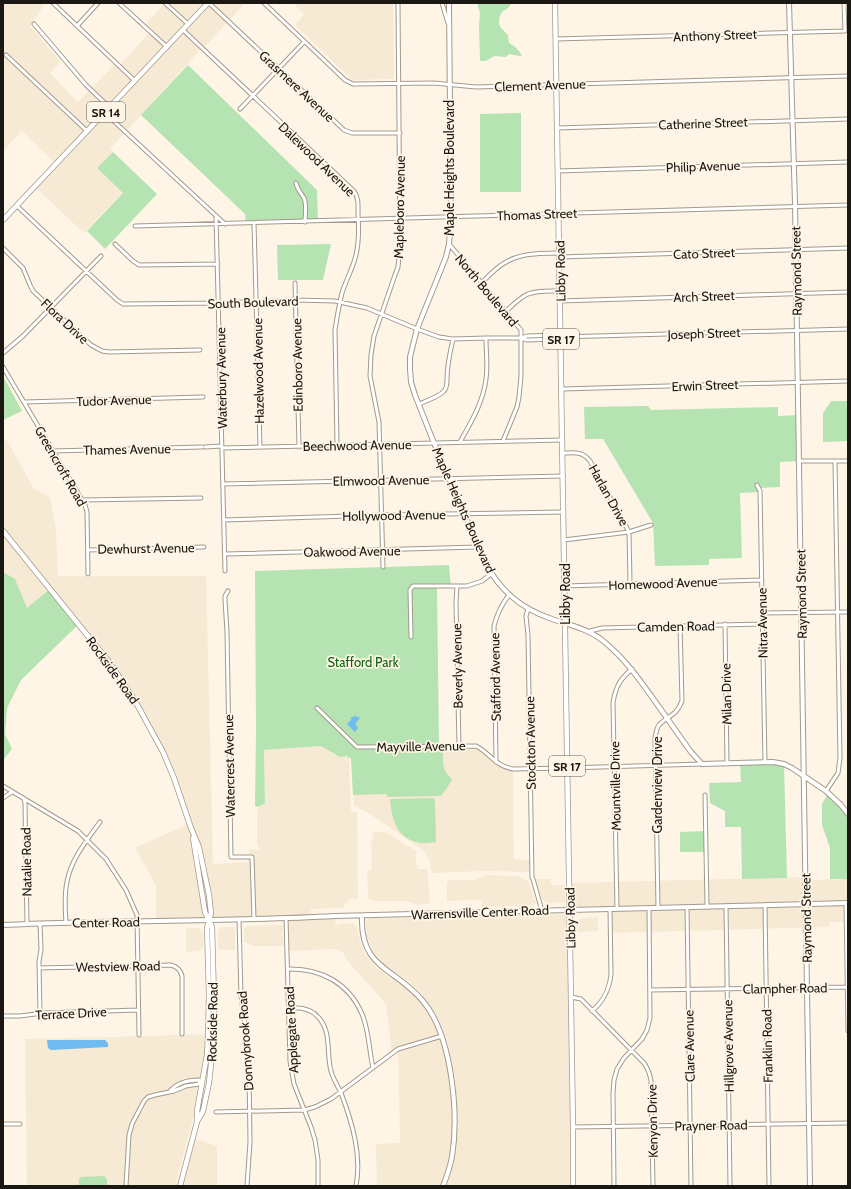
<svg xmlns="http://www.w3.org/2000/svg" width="851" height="1189" viewBox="0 0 851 1189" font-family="Cabin,sans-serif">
	<rect width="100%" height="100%" fill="#fef5e6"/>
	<path fill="#f7ead4" d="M3,3h40l1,2 -14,21 31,36 -11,11 28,29 38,-39 3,3 31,-34 -6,-6 21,-23 5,4 4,-4h71l-42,46 -1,-1 -92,101 3,3 -16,16 26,24 -39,41 -49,-46 21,-23 -34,-33 -19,20z
		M293,3h100l1,76 -42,1 -57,-55 9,-11z
		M3,438l5,4 26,47 16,8 6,32 2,47h148l7,288 35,-2 1,-13 12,1 -4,-5v-35l1,-3 7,-4 -1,-53 57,-4 19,11 7,-1 2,2 2,53 6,1 1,85 -1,2h-8l-1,4 -3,1 -1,4 -33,1v8l24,-1 1,12 1,-4 17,-1v3h3l3,15 5,13 11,14 27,19 3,-2 24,27 15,35 9,67 -2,43 -9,29h-66l-1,-42 24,-1 -2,-94 -6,3 -6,-48 -41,-46 -1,-5 -8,-4 -49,2 -1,-32 -130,1v-35l-21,-37 55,-25 -16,-45 -47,-90 -77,-99 -23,20 -12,-30 -12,-7z
		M474,747l4,2 19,15 6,3 10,3 1,89 16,1v12l-45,-1 -53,2 -3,-14 -6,-9 -58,-39 -6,-3 -5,-2 -3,-58z
		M373,832h13l30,19v11l2,7h8l2,7 2,27 -12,2 -13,-4h-32l-5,-2 -1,-27 5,-3 -1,-30h2z
		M487,875l31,1 10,5 1,2 7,20 -3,2 -51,2v-7l-35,1v-18l3,-3h25z
		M806,877v3l42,-1v49h-1l-1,-6h-16v5l-220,6v-24l-40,1 -1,-27z
		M536,879h14l2,6h13v17l-12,1h-6l-3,-2 -3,-4z
		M547,914h17l2,2 1,3 4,267h-124l6,-19 3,-14 2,-35 -3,-39 -8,-40 -7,-17 -5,-10 -14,-19 -11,-10 -26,-19 -11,-13 -6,-14 -1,-8v-9l4,-2z
		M598,917v14l-22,1v-5l1,-1 1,-5 1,-2 3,-1z
		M282,925l1,4 -1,6h1l1,11h-32l-4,-3h-4v-15h2v-2z
		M220,927h14l1,2v21h-15l-2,-1v-18l1,-1z
		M186,928h12l5,5v15l-2,1 -1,2 -14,1z
		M206,1034l-1,19 -9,55 -21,78h-148l-2,-147 89,-2z
		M192,1138l25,8v40h-37z"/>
	<path fill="#b6e3b2" d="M477,3h34c-3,10 -12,3 -12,21l2,4 7,7 1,8c5,2 10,8 13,12l-2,1 -11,-2 -3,3 -12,-1 -8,5h-6l-1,-35 1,-13z
		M188,65l129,125 1,31 -72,2 -1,-9 -104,-99z
		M521,113v79h-41v-78z
		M113,152l44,42 -52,55 -18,-18 36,-38 -26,-25z
		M331,244l-8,36h-45l-1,-35z
		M3,376l19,35 -19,9z
		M831,401h17v40l-25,1v-29z
		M648,406l3,4 127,-3v9l20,-1v46l-18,1v25l-21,1 1,4 -20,1 2,65 -33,1v6l-54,1 -2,-43 -50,-84h-18l-1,-32z
		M449,565l2,23h-14l2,159h4c0,14 -2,22 9,32l-5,9 -6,8 -54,1v-3l-34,1 -2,-37h-2l-2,-2 -7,1 -19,-11 -57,4 1,53 -7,4 -3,-1 1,-76 -1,-159z
		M3,572l12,7 12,29 23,-19 29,35 -58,56 -14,28 -2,26 7,15 -8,10z
		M740,763l44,1 3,114 -45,1 -1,-52h-16v-16l-15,-8 -1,-20 32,-1z
		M828,793l20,21v65h-18v-31l-8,-23v-21z
		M433,798l2,2 1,42c-6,1 -14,2 -20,0 -21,-6 -24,-23 -26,-43z
		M706,831v21h-26v-20z
		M104,1176l3,3v7h-28v-7l2,-2z"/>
	<path fill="#6fbbf2" d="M355,716l5,2 -5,6 3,4 -3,4 -8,-8 4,-4 2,1 -3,-3z
		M47,1040h58l3,3v4l-57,3 -3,-2z"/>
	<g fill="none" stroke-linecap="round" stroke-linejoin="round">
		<g stroke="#a29a8b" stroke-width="5">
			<path id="street" d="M53,3l82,78
				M119,3l48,44
				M165,3l23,21
				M209,3l135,127 8,3h48
				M264,3l81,77 8,4 81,-1 42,4 372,-11
				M442,3l6,20
				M34,24l52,61 24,23
				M77,26l21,-23
				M183,30l171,161c5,7 4,15 4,24 1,14 1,27 -2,40 -3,13 -10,25 -14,38 -3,12 -5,24 -7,37l2,115
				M556,39l289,-8 -1,-28
				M6,55l81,76
				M240,109l64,-67
				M105,113l120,111
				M557,128l291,-9
				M558,171l290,-9
				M296,183c1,6 5,10 8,15 3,7 1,16 1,24
				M17,206l100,94 6,4 96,-1 77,-3 39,1 32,7 50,21 22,8 14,2 33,-1h35l6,-2 30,-1 4,2
				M216,217l9,354
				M254,223l6,224
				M135,226l713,-21
				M115,244l18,17 6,4 79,-1
				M449,244l72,86v46l-2,21 -2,10 -14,34
				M3,248l20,20 7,17 3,6 58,54 11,6 7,1 91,-2
				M560,257l288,-9
				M295,283l4,164
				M481,283c5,-4 9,-9 14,-13 18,-17 41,-17 65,-17
				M560,301l288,-9
				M505,312c7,-6 14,-14 23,-18 10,-4 22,-3 32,-3
				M521,338l6,2 29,-1 5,-2 287,-8
				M3,353l20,-17 78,-80
				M3,367l82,138 2,7 1,62
				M562,389l286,-8
				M24,402l179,-5
				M419,404c7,-3 21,-8 25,-13 3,-3 3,-8 3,-12 0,-14 3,-27 6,-40
				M460,442c11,-20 23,-39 26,-63 2,-13 0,-27 0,-41
				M205,447l17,-1
				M222,448l341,-8
				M53,451l149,-4
				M563,453c12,0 19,-2 27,8l39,71 1,51
				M798,461h50
				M223,484l340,-8
				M757,485l3,6 5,271
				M83,500l118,-2
				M224,520l158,-5 181,-3
				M564,540l65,-8 22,-7
				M88,550l116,-3
				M225,554l253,-7
				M383,567l-4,-145 -9,-46 1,-21 3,-19 21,-61 3,-8 2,-21 -2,-243
				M457,586l-1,16 3,144
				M565,586l196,-6
				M228,591l-3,5v4l2,32 4,225h21l2,62
				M528,609l-2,7 2,19 4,243
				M762,613l86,-1
				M725,624l2,139
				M590,631l12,-3 160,-4
				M411,637l-1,-47 3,-4h54l15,-5 9,-7
				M317,708l40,39 119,-1c14,7 20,21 38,23l53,-1 135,-4
				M496,762l-2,-136c3,-12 7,-21 15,-31
				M3,786l75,45 28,28 20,31 11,25 2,120
				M826,791l12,-18 2,-15 -5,-297
				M705,795l2,111
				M3,798l9,-6
				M24,799l1,4 2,121
				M533,879l9,32
				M846,903l2,128
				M765,905l4,281
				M726,906l4,280
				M687,907l4,279
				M658,908l-3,-170c1,-4 1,-9 4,-13 9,-10 17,-8 23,-24l-2,-76
				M617,909l-4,-207c3,-15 6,-22 19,-33
				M286,918l4,143 4,23 17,43 4,13 3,20v26
				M239,919l2,77 7,53 1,21 1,72 -3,44
				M66,923c-1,-14 -2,-28 1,-41 4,-23 20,-42 33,-60
				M39,968l132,-3c7,2 9,5 11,11v58
				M288,969c32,-1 61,14 74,45 7,16 7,36 11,54
				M650,990l198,-3
				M571,997l10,2 63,64c4,6 6,11 7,18l2,105
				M289,1008c11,-1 23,1 30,10 13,15 7,35 12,53 2,8 7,15 10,22 11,29 21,62 15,93
				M592,1011c12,-10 17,-21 19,-36l-1,-66
				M40,1013l-1,-51 2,-13 -1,-25
				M3,1016h17l23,-3 95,-3
				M216,1112l88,-2 11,-3 16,-8 67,-50 44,-13
				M3,1124h17
				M573,1127l275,-4
				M126,1186l3,-51 3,-11 12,-23 4,-4 7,-2 19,-4 12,-5 13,-2 1,-2 -1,-2c-11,0 -22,3 -29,11
				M614,1186l-1,-93 1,-13 3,-11 7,-11 18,-19 5,-9 3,-12 -1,-110"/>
		</g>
		<g stroke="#a29a8b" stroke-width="6">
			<path id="secondary" d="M449,3l2,214 -2,27 -3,13 -29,72 -7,28v12l1,13 4,13 19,48 52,121c15,28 36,45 66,55 18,6 36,10 50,21 24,19 40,43 57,67 11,15 21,30 32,45l11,12 71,-2 11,2 8,4 34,23 15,14 7,9
				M789,3l6,200 15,983
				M362,916c-2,53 32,51 60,84 30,34 37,113 30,157 -2,10 -5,19 -9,29
				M3,925c110,-5 221,-3 332,-9l513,-13"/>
		</g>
		<g stroke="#a29a8b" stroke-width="6">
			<path id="primary" d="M555,3l18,1124v59
				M3,220l205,-217
				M3,531l106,131 25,37 29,53 11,26 17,50 8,19 10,48 2,18 -4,15 2,67 -1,42 -1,18 -10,56v11l-17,64
				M193,838l12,74 7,15 2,73v26l-2,29 -3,28 -6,28 -5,9"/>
		</g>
		<use href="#street" stroke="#fff" stroke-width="3"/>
		<use href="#secondary" stroke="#fff" stroke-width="4"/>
		<use href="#primary" stroke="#fff" stroke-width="4.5"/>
	</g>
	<g text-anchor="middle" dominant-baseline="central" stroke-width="3.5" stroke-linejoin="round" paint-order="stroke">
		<g fill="#fef5e6" stroke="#5f5a52" stroke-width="1">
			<rect x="87" y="102" width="38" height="20" rx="3"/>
			<rect x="543" y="329" width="36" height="20" rx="3"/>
			<rect x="549" y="756" width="36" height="20" rx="3"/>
		</g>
		<g font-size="12" font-weight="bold" fill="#1b1813">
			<text x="106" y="112">SR 14</text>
			<text x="561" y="339">SR 17</text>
			<text x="567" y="766">SR 17</text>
		</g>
		<g font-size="13" fill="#1b1813" stroke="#fef5e6">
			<text transform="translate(715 35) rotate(-2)">Anthony Street</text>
			<text transform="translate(540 85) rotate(-2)">Clement Avenue</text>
			<text transform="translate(297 86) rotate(43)">Grasmere Avenue</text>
			<text transform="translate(703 123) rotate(-2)">Catherine Street</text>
			<text transform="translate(317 159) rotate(44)">Dalewood Avenue</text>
			<text transform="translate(703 166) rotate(-2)">Philip Avenue</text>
			<text transform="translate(449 168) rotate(-90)">Maple Heights Boulevard</text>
			<text transform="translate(399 207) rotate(-89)">Mapleboro Avenue</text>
			<text transform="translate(537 214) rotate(-2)">Thomas Street</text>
			<text transform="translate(704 253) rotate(-2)">Cato Street</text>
			<text transform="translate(560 271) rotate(-91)">Libby Road</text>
			<text transform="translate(796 271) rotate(-91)">Raymond Street</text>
			<text transform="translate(487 290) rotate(50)">North Boulevard</text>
			<text transform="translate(704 296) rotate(-2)">Arch Street</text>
			<text transform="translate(253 302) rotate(-2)">South Boulevard</text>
			<text transform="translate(65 321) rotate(43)">Flora Drive</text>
			<text transform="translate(704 333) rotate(-2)">Joseph Street</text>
			<text transform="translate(297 365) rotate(-91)">Edinboro Avenue</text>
			<text transform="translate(258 371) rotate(-91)">Hazelwood Avenue</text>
			<text transform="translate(221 378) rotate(-91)">Waterbury Avenue</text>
			<text transform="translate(705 385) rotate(-2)">Erwin Street</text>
			<text transform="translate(114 400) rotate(-2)">Tudor Avenue</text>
			<text transform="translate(357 445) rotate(-1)">Beechwood Avenue</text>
			<text transform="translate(127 449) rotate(-1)">Thames Avenue</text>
			<text transform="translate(61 466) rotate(60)">Greencroft Road</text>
			<text transform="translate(381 480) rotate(-1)">Elmwood Avenue</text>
			<text transform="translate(609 495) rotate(61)">Harlan Drive</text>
			<text transform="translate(464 510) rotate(66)">Maple Heights Boulevard</text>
			<text transform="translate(394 515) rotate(-1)">Hollywood Avenue</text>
			<text transform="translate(146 548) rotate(-1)">Dewhurst Avenue</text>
			<text transform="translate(352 551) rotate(-1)">Oakwood Avenue</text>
			<text transform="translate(663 583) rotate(-2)">Homewood Avenue</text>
			<text transform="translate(565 594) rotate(-90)">Libby Road</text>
			<text transform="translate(801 594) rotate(-91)">Raymond Street</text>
			<text transform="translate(762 623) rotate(-91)">Nitra Avenue</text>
			<text transform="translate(676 626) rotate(-1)">Camden Road</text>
			<text transform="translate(457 666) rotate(-91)">Beverly Avenue</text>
			<text transform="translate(113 670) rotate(54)">Rockside Road</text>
			<text transform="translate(495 677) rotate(-91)">Stafford Avenue</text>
			<text transform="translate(726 694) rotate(-91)">Milan Drive</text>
			<text transform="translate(530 743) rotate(-91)">Stockton Avenue</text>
			<text transform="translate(421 746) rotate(-1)">Mayville Avenue</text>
			<text transform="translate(229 766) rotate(-91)">Watercrest Avenue</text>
			<text transform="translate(657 785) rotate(-90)">Gardenview Drive</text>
			<text transform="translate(615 786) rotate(-91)">Mountville Drive</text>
			<text transform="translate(26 862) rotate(-91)">Natalie Road</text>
			<text transform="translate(480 912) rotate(-2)">Warrensville Center Road</text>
			<text transform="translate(570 918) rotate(-91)">Libby Road</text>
			<text transform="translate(806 918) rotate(-91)">Raymond Street</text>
			<text transform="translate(106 922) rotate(-1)">Center Road</text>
			<text transform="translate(118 966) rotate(-1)">Westview Road</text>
			<text transform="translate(785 988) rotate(-1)">Clampher Road</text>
			<text transform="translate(71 1013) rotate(-3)">Terrace Drive</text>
			<text transform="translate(212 1022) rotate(-89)">Rockside Road</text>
			<text transform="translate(291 1030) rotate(-93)">Applegate Road</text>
			<text transform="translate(245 1041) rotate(-94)">Donnybrook Road</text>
			<text transform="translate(689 1046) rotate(-91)">Clare Avenue</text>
			<text transform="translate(728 1046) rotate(-91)">Hillgrove Avenue</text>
			<text transform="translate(767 1046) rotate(-91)">Franklin Road</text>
			<text transform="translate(652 1121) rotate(-91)">Kenyon Drive</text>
			<text transform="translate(711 1125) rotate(-1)">Prayner Road</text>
		</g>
		<g font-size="13" fill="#0b640e" stroke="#fef5e6">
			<text x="363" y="662">Stafford Park</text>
		</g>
	</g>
	<rect width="851" height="1189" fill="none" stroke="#1b1813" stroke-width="8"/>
</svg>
